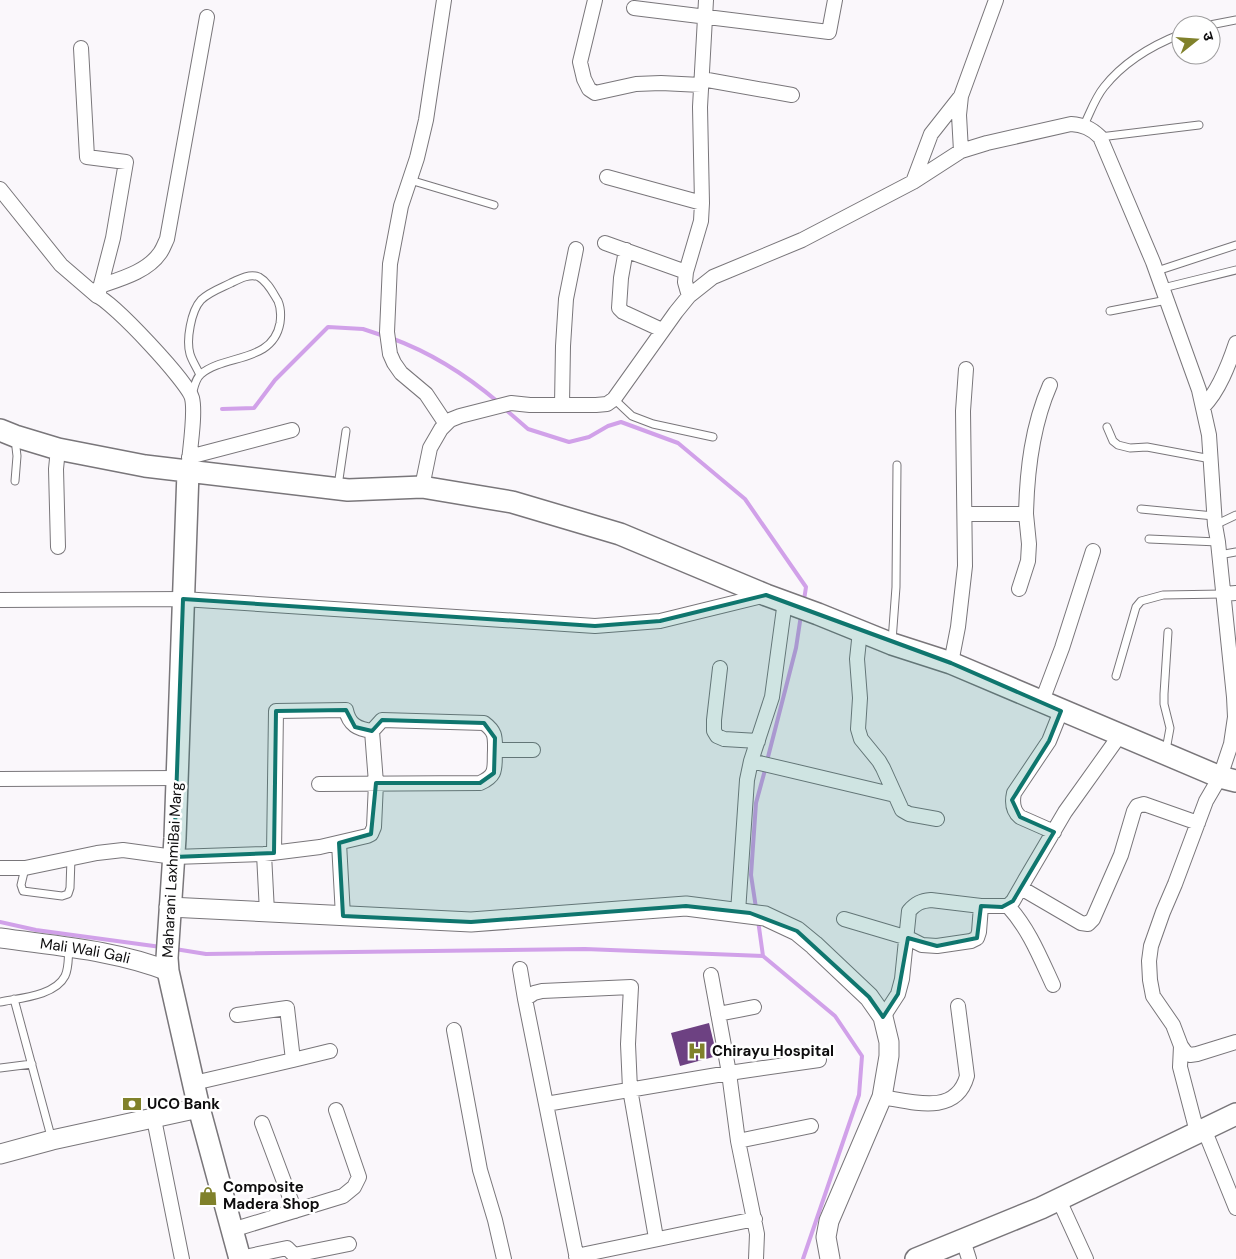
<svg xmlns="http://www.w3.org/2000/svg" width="1236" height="1259" viewBox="0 0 1236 1259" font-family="'DM Sans','Noto Sans Devanagari',sans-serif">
	<rect width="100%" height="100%" fill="#faf7fb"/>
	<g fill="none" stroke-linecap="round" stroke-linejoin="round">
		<path stroke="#d1a1e9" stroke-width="4" d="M391,338c41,15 74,36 107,64
			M222,409l32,-1 21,-28 53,-53 35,2 21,7
			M505,409l23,20 41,13 20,-5 19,-11 13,-4 57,21 67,56 61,88 -2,13
			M768,757l28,-109 5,-33
			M756,908l-5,-33 5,-72 9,-33
			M758,920l5,36
			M0,922l36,8 125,17
			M175,949l31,5 379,-5 178,7 72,60 27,40 -3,39 -56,164"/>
	</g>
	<path fill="#6d4182" d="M709,1023l8,33 -37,10 -9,-33z"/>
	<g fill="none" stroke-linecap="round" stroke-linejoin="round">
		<g stroke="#79767a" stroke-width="9">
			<path id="lane" d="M1210,25l26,-5
				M1084,125c6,-12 11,-27 20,-38 19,-24 49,-42 77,-53
				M1100,137l99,-12
				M410,180l84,25
				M1157,271l79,-26
				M1163,288l73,-18
				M1110,311l57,-11
				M192,395c2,-7 3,-16 9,-21 24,-20 72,-11 79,-51 1,-7 1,-15 -2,-22 -5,-8 -10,-19 -19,-24 -9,-4 -20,2 -28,6 -10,5 -22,9 -30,17 -10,11 -15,40 -11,54 2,7 7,14 10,21
				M614,399l18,17 21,8 60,13
				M1107,427l6,14 5,4 12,3 17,-1 64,12
				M15,439l2,17 -2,25
				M338,486l8,-55
				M1141,509l73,7
				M1215,525l21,-10
				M1149,539l69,3
				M1219,555l17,-3
				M892,641l4,-54 1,-122
				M1116,676l20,-69 5,-6 22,-6 60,-1
				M1166,750l4,-22 -6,-24v-10l4,-62
				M25,868l-4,17 2,6 39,5 6,-2 2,-6 1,-30
				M14,999l38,141
				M0,1002c19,-4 55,-6 65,-26 4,-8 3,-19 4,-28
				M0,1068l32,-4"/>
		</g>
		<g stroke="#79767a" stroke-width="16">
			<path id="street" d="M444,0l-18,120 -9,38 -16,48 -11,58 -3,68 3,22 4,9 7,10 25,21 20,30
				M595,0l-15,62 4,17 5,10 6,4 41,-9 25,-1 40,2
				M634,8l195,24 6,-32
				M81,48l6,109 39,5 -13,76 -14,54
				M702,79l90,16
				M961,151l-2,-36 2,-19 35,-96
				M607,177l95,26
				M913,182l18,-48 30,-38
				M0,189l61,76 36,31c16,6 91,86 95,102 4,16 -3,56 -4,74
				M605,243l81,29
				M626,250l-5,28 -2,30 4,4 39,18
				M100,286c20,-7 47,-14 60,-33 3,-4 5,-10 7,-14l40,-222
				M689,296l-4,-14 1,-10 15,-51 1,-18 -2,-96 6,-107
				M562,404l1,-58 3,-47 10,-50
				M1203,407c16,-16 26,-43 33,-64
				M189,457l103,-27
				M422,487l8,-39 11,-19 9,-9 10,-4 51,-13 19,2h66l11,-1 7,-5 62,-87 13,-16 24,-19 89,-37 111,-58 48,-31 26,-8 84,-19c12,1 20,4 29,13l53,125 46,128 10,45 6,90 3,17 16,155 1,20 -4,27 -11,33 -14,24 -31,83 -12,28 -12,34 -2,15 1,19 3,16 20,29 8,21 5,7 4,2 7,-1 39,-12
				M965,514h61c1,-44 6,-88 24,-129
				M58,547l-2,-78 2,-20
				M1019,589l9,-28 1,-17 -3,-30
				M1223,594l13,-1
				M0,600l183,-1 412,27 65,-5 106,-26
				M860,631l-3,28 3,39 -2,31 3,10 18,22 4,7 19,42 7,4 28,5
				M951,663l7,-36 7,-61 -2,-155 3,-42
				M720,668l-6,52v11l3,5 7,3 34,2
				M1042,701l20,-53 31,-97
				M372,731l10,-11 102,3c12,9 11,14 11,27
				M751,761l144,34
				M0,779l177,-1
				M319,784l161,-1c18,-8 14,-15 15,-33h38
				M1054,832l-34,-15c-7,-6 -8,-15 -6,-24l35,-52 12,-30
				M339,843l4,73
				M264,854l3,58
				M0,868h25l72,-15 26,-3 51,7 90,-3 56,-7 47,-11 4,-2 3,-7 2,-44 -4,-52c-14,-2 -23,-6 -26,-21l-70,1 -2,142
				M1021,888l60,35 7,1 5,-5 28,-64 13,-44 3,-5 7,-2 54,19
				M1008,906c21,23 32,51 45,79
				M738,912l9,-132 4,-19 21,-64 13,-96
				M844,919l64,19 14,7 15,1 34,-5 6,-3 2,-6 2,-26
				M520,969l5,30
				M718,1014l36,-7
				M883,1017l15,-23 4,-15 7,-68c7,-8 12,-10 22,-11l50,6h27l5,-5 12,-21 40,-68 55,-77
				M454,1030l26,140 15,50 9,39
				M1181,1046l-1,21 17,65
				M293,1060l37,-9
				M194,1083l99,-23 -6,-52 -50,7
				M882,1097c31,5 74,19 85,-21l-9,-70
				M546,1104l183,-31 -18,-98
				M154,1119l28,140
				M262,1123l33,88
				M1204,1129l32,79
				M738,1141l73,-15
				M1059,1200l27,59
				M232,1230l111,-34 11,-9 5,-10 -23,-67
				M963,1240l6,19
				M576,1256l179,-37
				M240,1258l47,-10 7,7 55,-11
				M577,1259l-52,-260 9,-6 8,-2 89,-4 -3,57 2,45 26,149
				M756,1259l1,-25 -19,-93 -9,-68 90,-13"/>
		</g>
		<g stroke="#79767a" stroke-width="21">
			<g id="secondary">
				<path d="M169,907l302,15 215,-16 79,10 32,15 17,14 55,52 14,20 6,25v14l-7,41 -53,124 -3,16 4,22"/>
				<path id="s1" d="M0,938c56,8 115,12 168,33"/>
				<path d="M0,1154l52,-14 147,-32"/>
			</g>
		</g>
		<g stroke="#79767a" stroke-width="24">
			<path id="primary" d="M0,430l15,6 43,13 87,17 203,24 74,-3 90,15 108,32 146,61 52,19 74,30 59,19 269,114 16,4
				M188,472l-13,366 -8,120 1,13 31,137 41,151
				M916,1259l125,-51 195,-94"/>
		</g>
		<use href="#lane" stroke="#fff" stroke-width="7"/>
		<use href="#street" stroke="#fff" stroke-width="14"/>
		<use href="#secondary" stroke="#fff" stroke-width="19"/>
		<use href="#primary" stroke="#fff" stroke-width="21"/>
	</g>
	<path fill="#0f766e" fill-opacity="0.2" stroke="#0f766e" stroke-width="4" stroke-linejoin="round" d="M766,595l185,68 110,48 -12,30 -37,59 8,17 34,15 -41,69 -11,6 -21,-1 -4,32 -40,8 -29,-8 -10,56 -15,23 -14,-20 -72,-66 -47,-18 -64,-7 -215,16 -128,-6 -4,-73 32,-9 5,-51h104l14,-10 1,-35 -11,-15 -102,-3 -10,11 -17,-4 -9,-17 -70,1 -2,142 -100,4 9,-258 412,27 65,-5z"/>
	<defs>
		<g id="hospital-bare" transform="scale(1.5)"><path d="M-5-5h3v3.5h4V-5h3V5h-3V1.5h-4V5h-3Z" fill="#80812b" stroke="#fff" stroke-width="2.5" paint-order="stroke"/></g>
		<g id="bank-bare" transform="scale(1.5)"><path d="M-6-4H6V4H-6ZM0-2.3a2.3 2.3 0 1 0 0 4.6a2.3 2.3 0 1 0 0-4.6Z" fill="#80812b" stroke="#fff" stroke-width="2.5" paint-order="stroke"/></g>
		<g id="shop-bare" transform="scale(1.5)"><path d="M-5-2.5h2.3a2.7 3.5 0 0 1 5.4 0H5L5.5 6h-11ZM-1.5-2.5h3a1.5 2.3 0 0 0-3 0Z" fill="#80812b" stroke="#fff" stroke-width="2.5" paint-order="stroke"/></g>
	</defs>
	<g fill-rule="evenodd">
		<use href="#hospital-bare" x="697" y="1051"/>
		<use href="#bank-bare" x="132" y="1104"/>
		<use href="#shop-bare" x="208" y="1196"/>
	</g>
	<g text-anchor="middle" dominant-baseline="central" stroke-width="5" stroke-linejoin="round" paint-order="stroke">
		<g font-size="15" fill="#0e0d0e" stroke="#fff">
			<text transform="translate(172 870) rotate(-87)">Maharani LaxhmiBai Marg</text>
			<text stroke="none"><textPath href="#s1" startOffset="86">Mali Wali Gali</textPath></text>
		</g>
		<g font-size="15" font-weight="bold" fill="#0e0d0e" stroke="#fff" text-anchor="start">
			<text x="712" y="1051">Chirayu Hospital</text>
			<text x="147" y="1104">UCO Bank</text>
			<text x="223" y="1187">Composite<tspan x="223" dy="17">Madera Shop</tspan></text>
		</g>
	</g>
	<g transform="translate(1196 40) rotate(73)"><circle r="24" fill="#ffffff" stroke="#9f9e9f"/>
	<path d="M0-4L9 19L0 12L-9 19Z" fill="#80812b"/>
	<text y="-8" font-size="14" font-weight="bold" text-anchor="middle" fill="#0e0d0e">उ</text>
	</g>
</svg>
